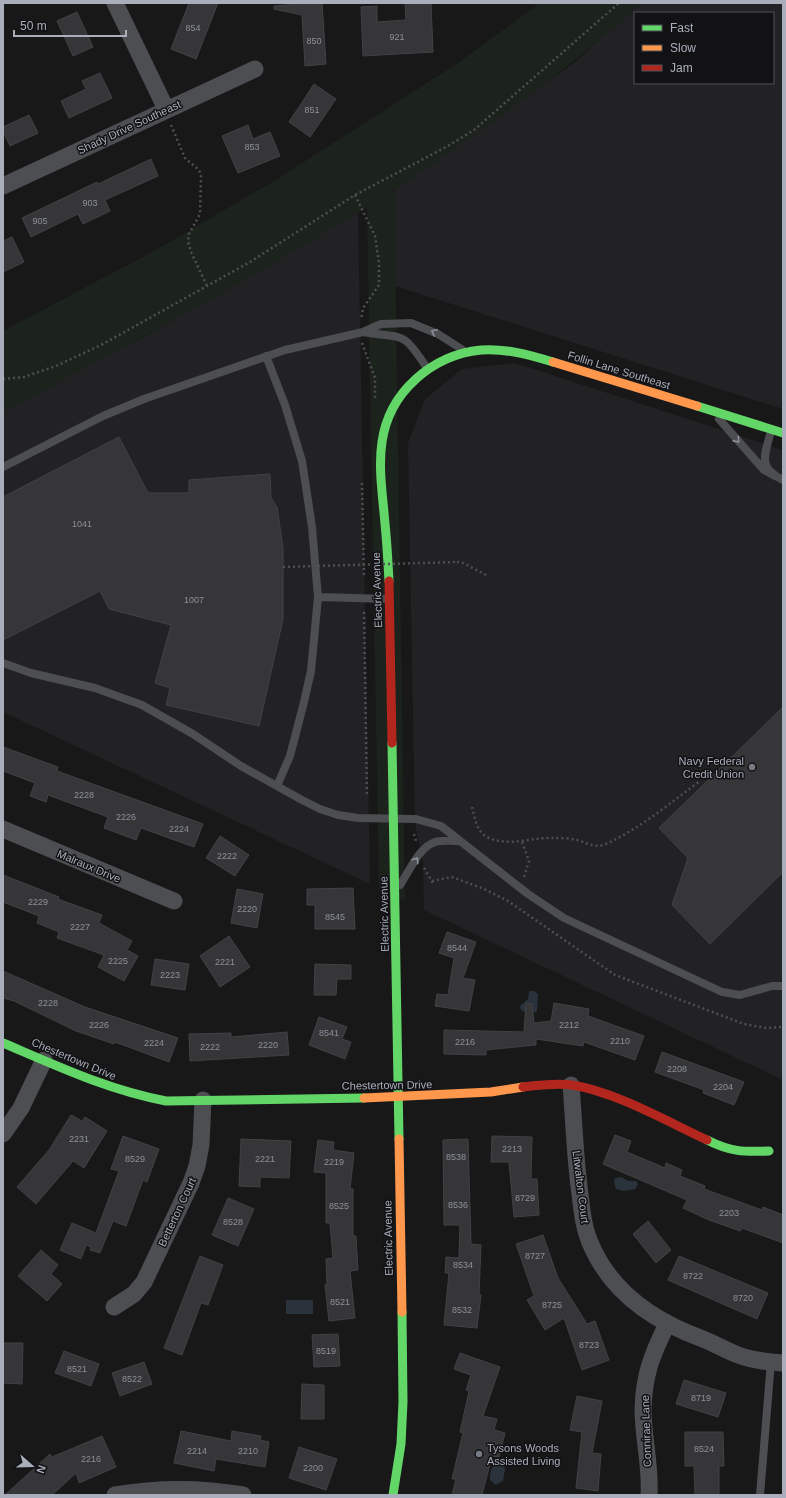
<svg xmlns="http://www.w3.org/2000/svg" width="786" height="1498" viewBox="0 0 786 1498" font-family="Helvetica,sans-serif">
	<rect width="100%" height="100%" fill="#181819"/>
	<path fill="#222225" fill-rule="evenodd" d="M640,3h143v406l-388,-123 -1,-96 181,-128zM635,13h138v70h-138z
		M358,212l12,672 -367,-172v-302l141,-73z
		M515,363l268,87v630l-359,-170 -1,-48 -8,-38 -7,-381 17,-44 37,-30z"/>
	<path fill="#1c231d" d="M540,3h102c-188,169 -417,291 -639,409v-81l153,-81 123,-72 179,-115z
		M394,190l11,711 -26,-13 -12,-681z"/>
	<path fill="#2a333c" d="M529,991h5l4,3 -1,17 -3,2 -3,-3 -6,2 -4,-2 -1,-4 8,-7z
		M621,1177l7,4h8l2,3 -3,5 -11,2 -8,-2 -2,-7 1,-4z
		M286,1300h27v14h-27z
		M499,1459l4,2 2,8 -2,12 -7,4 -6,-5c0,-9 2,-15 9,-21z"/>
	<path fill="#363638" stroke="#414245" d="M189,3h29l-22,56 -25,-10z
		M310,3h12l4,61 -21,2 -3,-51 -28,-6v-3z
		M405,3h26l2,49 -70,4 -2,-49 16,-1v16l29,-2z
		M77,12l16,35 -20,9 -16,-35z
		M100,73l12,25 -43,20 -8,-17 25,-12 -4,-8z
		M314,84l22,15 -26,38 -21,-15z
		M29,115l9,18 -28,13 -7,-15v-4z
		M248,125l5,14 17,-7 10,24 -42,17 -16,-37z
		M151,159l7,17 -53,24 5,11 -27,13 -5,-10 -47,23 -9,-19 75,-36 1,2z
		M12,237l12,25 -21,10v-31z
		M119,437l29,56h41v-13l81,-6 1,24 6,9 6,41v71l-24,107 -93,-21 4,-17 -15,-5 16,-58 -62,-16 -9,-18 -97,49v-143z
		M783,707v165l-73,72 -38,-39 16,-47 -29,-30z
		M3,747l55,20 -1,4 146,53 -9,23 -53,-19 -5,12 -32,-12 4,-11 -60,-22 -2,7 -16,-6 5,-13 -32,-12z
		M220,836l29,19 -14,21 -29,-18z
		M3,875l56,22 -1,2 44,16 -3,8 33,18 -5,9 11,6 -14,25 -26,-14 6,-12 -47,-17 2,-6 -22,-9 2,-7 -36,-14z
		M353,888l2,41h-40v-24h-8v-16z
		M237,889l26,5 -6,34 -26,-5z
		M447,932l29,10 -13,36 12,2 -6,31 -34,-5 2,-12 11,1 6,-37 -15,-5z
		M229,936l21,31 -30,20 -20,-31z
		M155,959l34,5 -4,26 -34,-5z
		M315,964l36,1v14h-14l-1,16h-22z
		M3,971l82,36 93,31 -9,24 -54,-20 -1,2 -38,-13 -62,-30 -11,-3z
		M554,1003l35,6 -1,7 56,20 -9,24 -51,-18 -1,4 -47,-7v6l-50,5v5l-42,-1v-24l80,2 2,-28h6l2,19 17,-2z
		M319,1017l28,10 -5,12 9,3 -6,17 -36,-14z
		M287,1032l2,23 -99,6 -1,-27 42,-1v4z
		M662,1052l82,30 -10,23 -31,-12 1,-3 -49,-18z
		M71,1115l11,6 3,-4 22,14 -23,37 -11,-7 -37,43 -19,-17 32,-37z
		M615,1135l16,6 -4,11 38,16 1,-5 16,7 -2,6 25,10 -1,3 58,21 1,-3 20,8v28l-41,-15 -2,3 -31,-11 -26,-12 4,-8 -84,-36z
		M123,1136l36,13 -12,33 -4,-2 -17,46 -13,-5 -13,32 -10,-3 1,-3 -5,-2 -5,14 -21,-9 12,-27 24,10 23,-62 -8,-2z
		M492,1136l40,1 -1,42h6l2,36 -25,2 -5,-55h-18z
		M241,1139l50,2 -2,37 -29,-1v10l-21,-1z
		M468,1139l3,105 10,1 -2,50h2l-4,33 -33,-3 5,-52h-4l1,-16 13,1 1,-33h-16l-1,-85z
		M318,1140l16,2 -1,8 21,3 -4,36h3v47h3l2,34 -8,1 5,47 -26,3 -4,-36h2l-1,-26 7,-1 -3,-35h-4v-50l-12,-1z
		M228,1198l26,11 -16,37 -26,-11z
		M648,1221l23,29 -15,13 -23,-29z
		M543,1235l15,43 29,46 8,-3 14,39 -27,10 -18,-52 -19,12 -18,-30 7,-4 -18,-52z
		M41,1250l17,15 -7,9 11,10 -15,17 -29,-25z
		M200,1256l23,9 -15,40 -7,-2 -19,52 -18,-7z
		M679,1256l89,37 -11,26 -89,-39z
		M338,1334l2,32 -26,1 -2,-32z
		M3,1343h20l-1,41 -19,-1z
		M64,1351l35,13 -8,22 -36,-13z
		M460,1353l40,14 -17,49 14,3 -3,11 11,3 -6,24 -7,-1 -10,39h-30l4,-16h-4l11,-46 -3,-1 9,-41 -3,-1 5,-15 -17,-6z
		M144,1362l8,22 -32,12 -8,-23z
		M684,1380l42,13 -8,24 -42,-13z
		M302,1384l22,1v34h-23z
		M577,1396l25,5 -10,52 9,1 -3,37 -22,-3 6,-56 -12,-2z
		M181,1431l50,10 1,-10 29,5 -1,4 9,2 -4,25 -49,-8 -2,12 -40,-8z
		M685,1432h38l1,34h-5v29h-24l-1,-29h-9z
		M102,1436l14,31 -37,16 -3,-10 -24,22h-47l45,-41 2,3z
		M299,1447l38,12 -11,31 -37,-12z"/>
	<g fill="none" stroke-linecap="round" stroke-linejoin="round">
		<path stroke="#4e4f53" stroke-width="2.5" stroke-dasharray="2 3" stroke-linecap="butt" d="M171,125l14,33 14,12 2,5 -1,39 -11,20 -1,7 3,11 16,34
			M355,195l20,41 4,27v22l-16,23 -2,12
			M362,343l13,35v22
			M3,379l21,-2 32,-11 47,-22 147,-82 105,-67 93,-49 26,-16 145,-127
			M362,483l2,95
			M457,562l6,1 23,12
			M364,612l3,185
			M472,807c3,12 5,26 17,31 22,9 43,-1 64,0 7,0 17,0 24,2 11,3 18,9 29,4 35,-16 64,-41 94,-63
			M414,834l2,7
			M522,842l7,19 -5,16
			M424,868l9,15
			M432,881l20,-4 32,12 24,12 107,74 129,49 22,4 17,-1"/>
		<path stroke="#4c4e52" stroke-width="8" d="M363,332c42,7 39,-2 64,36
			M266,356l19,49 17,56 10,66 6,70 -7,74 -7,31 -14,54 -13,30
			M719,419l45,51 11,6
			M771,431c-6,23 -14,37 12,49
			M3,467l100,-51 41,-17 141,-49 78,-18 18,-8 30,-1 27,11 25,16
			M318,597l71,2
			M3,663l28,10 64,15 47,17 51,29 48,32 61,34 18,9 18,6 20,3 58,1 25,7 87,68 36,24 158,74 18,3 32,-9h11
			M400,885c9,-13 19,-38 35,-43 8,-2 17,-1 25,-1
			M760,1495l11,-133"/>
		<path stroke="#4c4e52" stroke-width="17" d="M115,3l51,106
			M3,186l252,-117
			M3,829l171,72
			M571,1085c3,37 4,73 9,109 2,18 4,37 12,53 21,47 64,75 111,92 13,5 25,13 38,17 14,5 28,6 42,7
			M3,1134l18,-26 23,-48
			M114,1307l20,-13 10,-12 47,-99 6,-17 4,-21 2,-45
			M115,1495c41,-7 87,-7 128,0
			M649,1495c2,-29 -6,-57 -6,-86 1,-35 9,-54 24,-85"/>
		<path stroke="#63d668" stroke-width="9" d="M697,406l86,27
			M389,581c-1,-19 -2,-38 -4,-57 -2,-27 -7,-55 -3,-82 7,-50 50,-87 99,-92 24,-2 49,5 72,12
			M392,743l7,396
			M3,1043c54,23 105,47 163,58l198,-3
			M707,1140c24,12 36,12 62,11
			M393,1495l8,-51 2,-42 -1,-90"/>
		<path stroke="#ff974d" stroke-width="9" d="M553,362l144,44
			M364,1098l127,-6 32,-5
			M399,1139l3,173"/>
		<path stroke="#b3261e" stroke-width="9" d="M389,581l3,162
			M523,1087c16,-2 33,-4 49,-2 44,7 94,36 135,55"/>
		<path stroke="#4e4f53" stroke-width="2.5" stroke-dasharray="2 3" stroke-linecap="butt" d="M283,567l174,-5"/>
	</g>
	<defs><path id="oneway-chevron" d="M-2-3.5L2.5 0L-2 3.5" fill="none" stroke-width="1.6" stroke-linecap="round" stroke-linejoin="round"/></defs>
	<g stroke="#8d919b">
		<use href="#oneway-chevron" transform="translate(434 332) rotate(-154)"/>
		<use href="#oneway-chevron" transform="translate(737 440) rotate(50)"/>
		<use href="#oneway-chevron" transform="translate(416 860) rotate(-56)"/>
	</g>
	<g fill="#767a82" stroke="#121215" stroke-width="1.5">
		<circle cx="752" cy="767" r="4"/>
		<circle cx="479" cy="1454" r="4"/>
	</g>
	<g text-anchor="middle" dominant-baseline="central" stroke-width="3" stroke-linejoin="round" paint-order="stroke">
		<g font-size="9" fill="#8c909a">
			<text x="193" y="28">854</text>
			<text x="397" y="37">921</text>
			<text x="314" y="41">850</text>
			<text x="312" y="110">851</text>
			<text x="252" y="147">853</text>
			<text x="90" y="203">903</text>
			<text x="40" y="221">905</text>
			<text x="82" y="524">1041</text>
			<text x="194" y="600">1007</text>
			<text x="84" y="795">2228</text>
			<text x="126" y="817">2226</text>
			<text x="179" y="829">2224</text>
			<text x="227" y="856">2222</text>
			<text x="38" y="902">2229</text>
			<text x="247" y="909">2220</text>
			<text x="335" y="917">8545</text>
			<text x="80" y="927">2227</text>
			<text x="457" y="948">8544</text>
			<text x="118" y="961">2225</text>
			<text x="225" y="962">2221</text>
			<text x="170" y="975">2223</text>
			<text x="48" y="1003">2228</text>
			<text x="99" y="1025">2226</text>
			<text x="569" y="1025">2212</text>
			<text x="329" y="1033">8541</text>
			<text x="620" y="1041">2210</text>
			<text x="465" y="1042">2216</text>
			<text x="154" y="1043">2224</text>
			<text x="268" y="1045">2220</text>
			<text x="210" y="1047">2222</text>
			<text x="677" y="1069">2208</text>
			<text x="723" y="1087">2204</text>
			<text x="79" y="1139">2231</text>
			<text x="512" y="1149">2213</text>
			<text x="456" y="1157">8538</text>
			<text x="135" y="1159">8529</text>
			<text x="265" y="1159">2221</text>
			<text x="334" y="1162">2219</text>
			<text x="525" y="1198">8729</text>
			<text x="458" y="1205">8536</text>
			<text x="339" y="1206">8525</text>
			<text x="729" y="1213">2203</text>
			<text x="233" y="1222">8528</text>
			<text x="535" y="1256">8727</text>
			<text x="463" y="1265">8534</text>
			<text x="693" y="1276">8722</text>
			<text x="743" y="1298">8720</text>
			<text x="340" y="1302">8521</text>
			<text x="552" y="1305">8725</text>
			<text x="462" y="1310">8532</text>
			<text x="589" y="1345">8723</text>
			<text x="326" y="1351">8519</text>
			<text x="77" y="1369">8521</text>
			<text x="132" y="1379">8522</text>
			<text x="701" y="1398">8719</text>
			<text x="704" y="1449">8524</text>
			<text x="197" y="1451">2214</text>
			<text x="248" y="1451">2210</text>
			<text x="91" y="1459">2216</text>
			<text x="313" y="1468">2200</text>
		</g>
		<g font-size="11" fill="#a9aeba" stroke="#121215">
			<text transform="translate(129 127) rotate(-25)">Shady Drive Southeast</text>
			<text transform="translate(619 370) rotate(17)">Follin Lane Southeast</text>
			<text transform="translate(377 590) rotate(-92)">Electric Avenue</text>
			<text transform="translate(89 866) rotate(23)">Malraux Drive</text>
			<text transform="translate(384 914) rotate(-91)">Electric Avenue</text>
			<text transform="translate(74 1059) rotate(23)">Chestertown Drive</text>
			<text transform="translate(387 1085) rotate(-1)">Chestertown Drive</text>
			<text transform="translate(581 1187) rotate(83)">Litwalton Court</text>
			<text transform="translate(177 1212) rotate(-65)">Betterton Court</text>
			<text transform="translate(388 1238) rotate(-91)">Electric Avenue</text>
			<text transform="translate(646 1431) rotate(-92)">Connirae Lane</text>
		</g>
		<g font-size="11" fill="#a9aeba" stroke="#121215" text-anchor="end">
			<text x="744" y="761">Navy Federal<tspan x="744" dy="13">Credit Union</tspan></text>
			<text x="487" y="1448" text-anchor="start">Tysons Woods<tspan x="487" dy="13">Assisted Living</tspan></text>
		</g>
	</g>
	<rect width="786" height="1498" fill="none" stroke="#a9aeba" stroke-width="8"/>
	<rect x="634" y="12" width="140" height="72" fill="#121215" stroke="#4e5057"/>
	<rect x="642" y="25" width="20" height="6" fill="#63d668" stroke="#4e5057"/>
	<text x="670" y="32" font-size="12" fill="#a9aeba">Fast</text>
	<rect x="642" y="45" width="20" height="6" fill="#ff974d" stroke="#4e5057"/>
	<text x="670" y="52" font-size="12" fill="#a9aeba">Slow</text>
	<rect x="642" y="65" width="20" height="6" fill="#b3261e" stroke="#4e5057"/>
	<text x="670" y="72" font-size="12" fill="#a9aeba">Jam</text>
	<g transform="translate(32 1466) rotate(110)" stroke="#121215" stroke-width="3" paint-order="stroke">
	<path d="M0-3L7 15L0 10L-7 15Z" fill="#a9aeba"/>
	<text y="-6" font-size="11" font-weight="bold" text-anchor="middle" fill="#a9aeba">N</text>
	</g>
	<path d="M14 30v6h112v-6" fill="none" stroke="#a9aeba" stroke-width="2"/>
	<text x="20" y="30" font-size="12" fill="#a9aeba" stroke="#121215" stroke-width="3" paint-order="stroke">50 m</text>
</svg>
